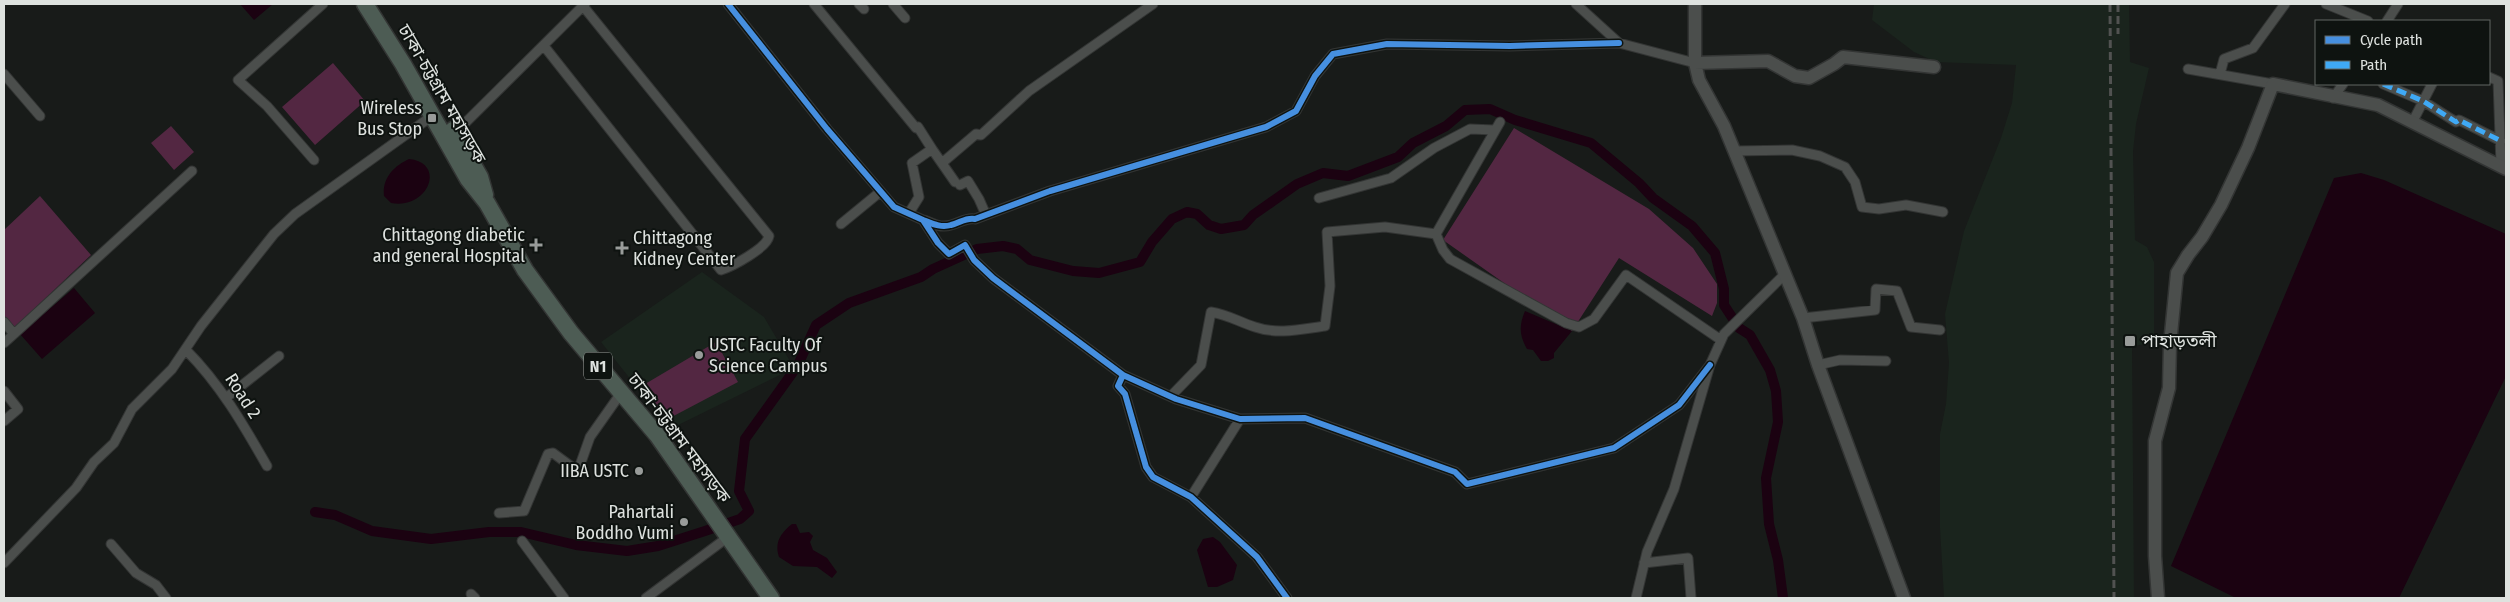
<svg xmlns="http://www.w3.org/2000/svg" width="2510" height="602" viewBox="0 0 2510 602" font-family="'Fira Sans Condensed','Noto Sans Bengali',sans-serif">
	<rect width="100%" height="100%" fill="#181b19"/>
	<path fill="#1a241d" d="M1874,4h255l1,58 19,6 -13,56 -3,27 2,89 12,7 7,15v81l-22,3 2,252h-190l-4,-70v-94l6,-30 3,-41 -4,-49 19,-83 37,-93 11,-35 4,-38 -80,-3 -22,-10 -42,-32z
		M702,272l62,45 30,51 -124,61 -69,-87z"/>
	<path fill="#532742" d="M333,63l32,38 -50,44 -33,-38z
		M171,126l23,26 -20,18 -23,-27z
		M1514,128l135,81 44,39 24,36v19l-5,13 -93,-58 -47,73 -129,-91z
		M40,196l51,59 -77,73 -10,-12v-86z
		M716,342l22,40 -72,38 -26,-33z"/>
	<path fill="#1b0211" d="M240,4h33l-19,16z
		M409,159c38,4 19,51 -18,44l-7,-7c-2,-18 10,-30 25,-37z
		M2361,173l23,7 122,54v142l-107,222h-163l-65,-32 163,-388z
		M74,288l21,25 -53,46 -22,-25z
		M1525,311l47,20 -18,22v5l-6,3h-7l-8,-11 -6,-1c-8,-14 -8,-24 -2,-38z
		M792,524h4l4,9 9,-1 4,4 -3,6 3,8 14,8 10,14 -5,6 -15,-11 -24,-1 -14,-9c-5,-15 2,-24 13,-33z
		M1213,537l7,5 17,23 -4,15 -16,7h-9l-11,-37 6,-11z"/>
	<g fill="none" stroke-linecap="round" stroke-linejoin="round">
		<path stroke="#1b0211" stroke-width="10" d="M315,512l20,3 37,16 59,8 58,-7h32l55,13 51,6 31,-5 47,-15 35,-12 9,-8 -10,-20 6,-52 53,-74 18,-40 33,-22 72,-26 12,-8 44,-20 26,-3 14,3 13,11 43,11 26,2 41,-11 12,-20 20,-23 15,-7 10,2 12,11 12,4 23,-4 9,-10 44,-31 26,-11 25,3 50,-19 15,-14 33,-17 19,-16 25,-1 25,11 76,23 48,40 14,15 39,28 23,27 9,36v16l15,23 11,7 20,35 6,21 2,31 -12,56 3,46 9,36 5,38"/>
		<g stroke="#333534" stroke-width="11">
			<path id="street" d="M728,4l99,125 67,78 29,13 15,23 11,11 16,-9 9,15 19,18 130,97 -5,11 7,8 21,73 7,10 38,20 66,60 30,41
				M814,4l102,124 2,-1 14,22 -20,14 7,34 -10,16
				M859,4l5,5
				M893,4l12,14
				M1576,4l43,39 76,20
				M2326,4l42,17
				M2387,21l11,-17
				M544,46l177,224c12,-4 46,-22 48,-34l-186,-230
				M2188,69l85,15
				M4,74l36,42
				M2220,74l4,-15 29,-11 32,-44
				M2489,77l9,4 3,84
				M2383,84l40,17 33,21 3,-2 42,21
				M2333,98l10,-14
				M1500,122l-64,112 7,16 7,9 116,64 13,4 15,-8 32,-44 95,65
				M2412,123l20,-39
				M455,133l130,-129
				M932,149l23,33
				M1734,151l58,-1 28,6 25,11 10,15 7,25 17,2 27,-4 37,7
				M314,160l-47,-54 -29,-26 85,-76
				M942,163l34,-29 5,1 48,-44 124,-87
				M960,185l8,-4 11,18 7,16
				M1319,198l72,-20 43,-30 36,-19 25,1
				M924,220c9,4 17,8 27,5 9,-2 15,-8 24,-6l75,-28 216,-64 30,-16 19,-35 18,-22 54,-10 123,2 109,-3
				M841,224l39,-32
				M1803,318l72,-8 1,-21 21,2 14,36 29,3
				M4,322l10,12 -10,9
				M14,334l178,-163
				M186,350c34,34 57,74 81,116
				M1818,365l22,-5 46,1
				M1123,375l53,24 64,20 65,-1 150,54 12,12 147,-36 65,-43 31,-40
				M4,391l14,18 -14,12
				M1171,396l30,-31 10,-53c18,3 28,10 44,15 23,8 47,2 70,-1l5,-40 -3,-54 58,-5 51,7
				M227,397l52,-41
				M1191,497l49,-78
				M499,513l25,-2 24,-57 5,-1 23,17 3,-2 11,-31 31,-44
				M522,541l42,57
				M111,544l25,29 20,12 10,13
				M4,563l72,-75 18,-26 20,-19 18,-34 40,-40 29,-43 73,-92 21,-20 137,-98
				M1644,563l44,-5 3,40
				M471,594l4,4
				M646,598l82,-61
				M1636,598l11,-46 27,-63 36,-124 14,-31 61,-60"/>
		</g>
		<g stroke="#333534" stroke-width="15">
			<path id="secondary" d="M1695,4v59l4,17 25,46 79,192 15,47 86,233
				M1695,63l73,-2 27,15 14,2 25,-14 9,-7 91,10
				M2158,598l-3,-42v-115l14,-53 1,-44 7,-71 11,-18 14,-18 19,-32 27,-57 25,-64 105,21 128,64"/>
		</g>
		<g stroke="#333534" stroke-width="19">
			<path id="highway" d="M365,4l38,60 65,115 19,24 38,67 46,63 86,102 114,163
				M453,130l27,47 5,18"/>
		</g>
		<use href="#street" stroke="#4b4e4c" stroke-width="9"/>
		<use href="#secondary" stroke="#4b4e4c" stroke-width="12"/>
		<use href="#highway" stroke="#4d5c54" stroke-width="16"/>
		<path stroke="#515251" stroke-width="3" stroke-dasharray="8 4" stroke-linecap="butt" d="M2110,4l4,594
			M2118,4v30"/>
		<path stroke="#3fa9f5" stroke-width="5" stroke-dasharray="10 5" stroke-linecap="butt" d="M2383,84l40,17 33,21 3,-2 42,21"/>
		<g stroke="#0e1310" stroke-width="9">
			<path id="cycleway" d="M728,4l99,125 67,78 29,13 15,23 11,11 16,-9 9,15 19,18 130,97 -5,11 7,8 21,73 7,10 38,20 66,60 30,41
				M923,220c10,4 18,8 28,5 9,-2 15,-8 24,-6l75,-28 216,-64 30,-16 19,-35 18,-22 54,-10 123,2 109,-3
				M1123,375l53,24 64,20 65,-1 150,54 12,12 147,-36 65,-43 31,-40"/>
		</g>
		<use href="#cycleway" stroke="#468fdf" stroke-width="6"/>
	</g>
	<g fill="#999c9a" stroke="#0e1310" stroke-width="2">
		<rect x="427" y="113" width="10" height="10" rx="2.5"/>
		<path d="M533.5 237.5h5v5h5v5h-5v5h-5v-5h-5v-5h5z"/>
		<path d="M619.5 240.5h5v5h5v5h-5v5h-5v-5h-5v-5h5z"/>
		<rect x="2124" y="335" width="12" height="12" rx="2.5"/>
		<circle cx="699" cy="355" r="5"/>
		<circle cx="639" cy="471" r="5"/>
		<circle cx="684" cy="522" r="5"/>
	</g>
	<g text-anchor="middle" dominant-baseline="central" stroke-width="4" stroke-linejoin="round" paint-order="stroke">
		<rect fill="#0e1310" stroke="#a0a4a1" stroke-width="1" x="584" y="352.5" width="28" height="27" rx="4"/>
		<g font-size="16" font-weight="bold" fill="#dee2df">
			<text x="598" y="366">N1</text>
		</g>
		<g font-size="18" fill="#dee2df" stroke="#0e1310">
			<text transform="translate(442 94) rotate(60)">ঢাকা-চট্টগ্রাম মহাসড়ক</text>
			<text transform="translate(243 396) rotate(57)">Road 2</text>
			<text transform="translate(679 438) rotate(53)">ঢাকা-চট্টগ্রাম মহাসড়ক</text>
		</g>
		<g font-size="18" fill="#dee2df" stroke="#0e1310" text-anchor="end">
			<text x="422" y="108">Wireless<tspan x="422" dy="21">Bus Stop</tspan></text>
			<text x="525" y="235">Chittagong diabetic<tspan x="525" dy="21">and general Hospital</tspan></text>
			<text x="633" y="238" text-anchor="start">Chittagong<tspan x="633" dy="21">Kidney Center</tspan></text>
			<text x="2141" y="341" text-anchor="start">পাহাড়তলী</text>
			<text x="709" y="345" text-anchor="start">USTC Faculty Of<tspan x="709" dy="21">Science Campus</tspan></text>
			<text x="629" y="471">IIBA USTC</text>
			<text x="674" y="512">Pahartali<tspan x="674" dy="21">Boddho Vumi</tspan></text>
		</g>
	</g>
	<rect width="2510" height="602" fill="none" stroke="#dee2df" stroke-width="10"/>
	<rect x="2315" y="20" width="175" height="65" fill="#0e1310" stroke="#616663"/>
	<rect x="2325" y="36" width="25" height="8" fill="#468fdf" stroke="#616663"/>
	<text x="2360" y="45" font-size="15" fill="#dee2df">Cycle path</text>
	<rect x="2325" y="61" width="25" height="8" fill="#3fa9f5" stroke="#616663"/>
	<text x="2360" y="70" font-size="15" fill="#dee2df">Path</text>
</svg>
